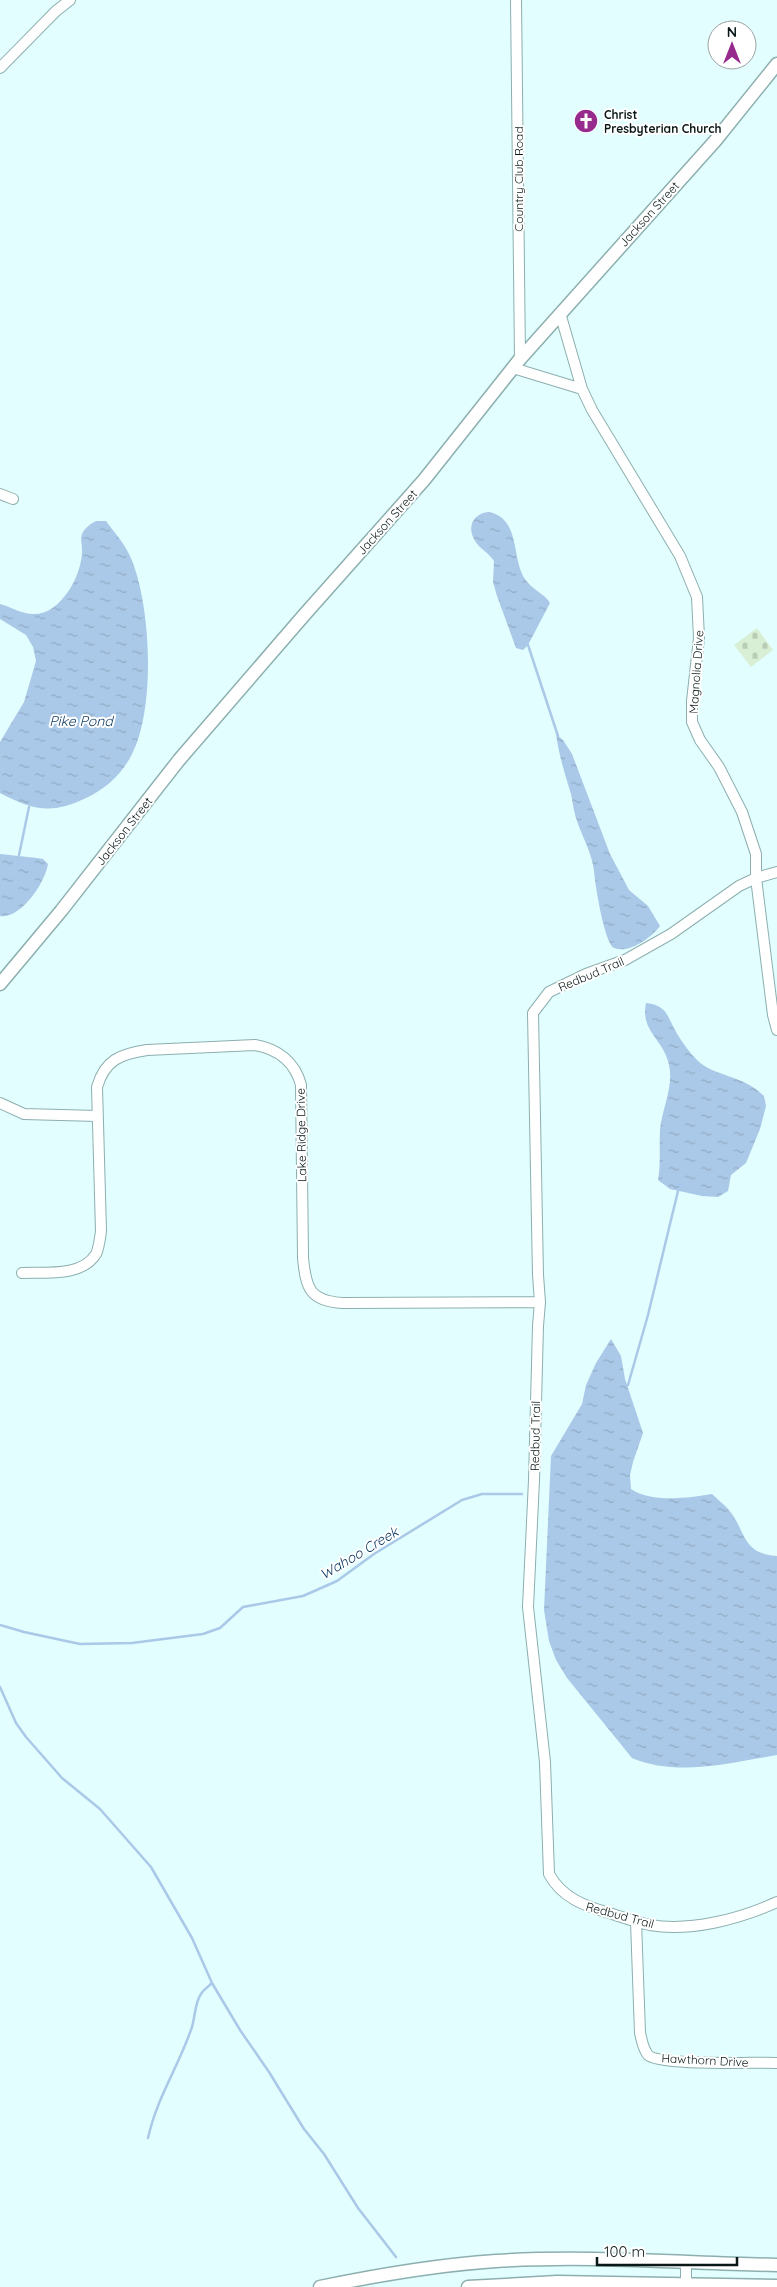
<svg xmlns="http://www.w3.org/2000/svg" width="777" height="2287" viewBox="0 0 777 2287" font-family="Quicksand,sans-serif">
	<defs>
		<pattern id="cemetery-stones" width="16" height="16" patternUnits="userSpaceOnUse" patternTransform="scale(1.25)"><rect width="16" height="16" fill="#d9efd5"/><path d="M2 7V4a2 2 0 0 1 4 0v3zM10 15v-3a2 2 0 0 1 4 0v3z" fill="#b9ccb6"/></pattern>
		<pattern id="water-ripples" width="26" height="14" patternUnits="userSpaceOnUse" patternTransform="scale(1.25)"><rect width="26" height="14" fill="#aac8e7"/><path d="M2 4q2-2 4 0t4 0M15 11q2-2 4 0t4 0" fill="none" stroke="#91abc5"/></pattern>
	</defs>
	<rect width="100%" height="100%" fill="#e2fefe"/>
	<path fill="url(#cemetery-stones)" d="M757,628l16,22 -22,17 -17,-22z"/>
	<path fill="url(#water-ripples)" d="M489,512c32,7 22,46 36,67 6,10 20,15 25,24l-22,42 -5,5 -7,-2 -19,-52 -4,-14 1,-21c-5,-8 -14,-12 -19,-20 -9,-15 -1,-28 14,-29z
		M96,521h10c8,11 18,22 24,35 21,46 26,152 2,198 -10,20 -25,34 -46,44 -35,17 -53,12 -86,-5v-51l24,-40 12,-41 -3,-14 -7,-12 -26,-16v-15c11,3 22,10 33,10 28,1 50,-40 49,-65 0,-6 -2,-9 0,-15 3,-6 8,-10 14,-13z
		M556,734l7,6 9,14 38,100 19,36 19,16 12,20c-9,12 -31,28 -46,22 -10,-5 -19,-65 -20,-77 -2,-17 -10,-31 -16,-47 -4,-10 -5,-20 -7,-30 -6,-20 -12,-38 -15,-60z
		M0,854l37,4 6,1 5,5c-3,19 -27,55 -48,52z
		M646,1003c21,2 21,13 30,29 6,10 13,20 21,28 17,17 45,14 67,36l2,10 -6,23 -14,34 -15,12 -3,16 -10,6 -16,-1 -32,-7 -12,-9c3,-17 1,-33 2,-50 2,-21 14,-44 9,-65 -5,-26 -29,-33 -23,-62z
		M611,1339l10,17 4,23 18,54 -10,29 -3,13 1,14c21,14 56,9 81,5 5,5 12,10 17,16 17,21 13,44 48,46v199c-47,8 -100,22 -145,3l-65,-80 -11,-18 -7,-19 -5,-31 7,-154 31,-52 4,-19 10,-22z"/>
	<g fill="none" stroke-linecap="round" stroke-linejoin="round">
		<path stroke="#aac8e7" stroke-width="2.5" d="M528,645l30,91
			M19,855l10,-48
			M628,1385l20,-70 30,-124
			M0,1625l24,7 56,12 52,-1 71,-9 17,-6 23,-21 60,-11 34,-15 37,-27 88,-54 20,-6h40
			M0,1687l16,36 10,14 36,41 38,31 51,58 41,71 20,45 28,47 29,42 35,57 20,25 34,54 38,49
			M148,2138c9,-41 31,-72 44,-111 3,-10 3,-25 9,-33 2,-4 7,-7 11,-11"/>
		<g stroke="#8dafaf" stroke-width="12">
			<path id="minor" d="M516,0l4,359
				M0,68l56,-57 14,-11
				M560,313l22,76 10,21 88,146 17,41 2,41 -7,63v21l8,18 19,27 23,45 14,42v24l17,137 4,15
				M513,368l69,21
				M0,494l13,5
				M777,872l-21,6 -17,8 -68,48 -46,26 -39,14 -37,18 -16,21 5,262 2,27 -2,24 -4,154 -6,127 17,155 4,112c13,24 36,32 60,39 13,4 27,9 41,12 40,7 90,-6 127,-23
				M0,1103l24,11 73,2
				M22,1273c23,-1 60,4 74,-19 3,-6 4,-16 5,-23l-4,-144c8,-27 23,-33 50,-37l108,-5c23,4 40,17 46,40l2,173c3,31 7,43 40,45l197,-1
				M636,1922l4,111c2,8 3,16 8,22 11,11 109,7 129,8
				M686,2287v-24"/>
		</g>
		<g stroke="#8dafaf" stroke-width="15">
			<path id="major" d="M0,984l61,-73 118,-151 126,-146 119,-134 96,-121 195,-218 62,-77
				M320,2287c58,-12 117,-22 176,-26 93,-6 188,2 281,4
				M468,2287l89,-5 220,4"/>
		</g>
		<use href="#minor" stroke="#fff" stroke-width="10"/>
		<use href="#major" stroke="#fff" stroke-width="12"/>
	</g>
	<defs>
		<g id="church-disc" transform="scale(1.25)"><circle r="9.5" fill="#962b8d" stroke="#fff"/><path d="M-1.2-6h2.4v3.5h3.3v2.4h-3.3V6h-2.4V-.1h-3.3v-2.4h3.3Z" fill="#fff"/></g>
	</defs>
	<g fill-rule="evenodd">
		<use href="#church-disc" x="586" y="121"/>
	</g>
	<g text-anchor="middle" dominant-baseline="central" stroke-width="4" stroke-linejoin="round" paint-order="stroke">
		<g font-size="12" font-weight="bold" fill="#0a1717" stroke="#fff" text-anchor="start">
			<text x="604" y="114">Christ<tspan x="604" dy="14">Presbyterian Church</tspan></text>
		</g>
		<g font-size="12" fill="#0a1717" stroke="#fff">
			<text transform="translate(518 179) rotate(-90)">Country Club Road</text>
			<text transform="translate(649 214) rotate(-48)">Jackson Street</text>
			<text transform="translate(387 522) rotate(-48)">Jackson Street</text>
			<text transform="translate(696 672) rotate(-86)">Magnolia Drive</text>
			<text transform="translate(124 831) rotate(-52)">Jackson Street</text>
			<text transform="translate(591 974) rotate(-23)">Redbud Trail</text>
			<text transform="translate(301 1135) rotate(-91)">Lake Ridge Drive</text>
			<text transform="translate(535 1436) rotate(-89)">Redbud Trail</text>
			<text transform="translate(620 1915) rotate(15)">Redbud Trail</text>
			<text transform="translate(705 2060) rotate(3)">Hawthorn Drive</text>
		</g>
		<g font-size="14" font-style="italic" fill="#103c64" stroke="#fff">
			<text x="81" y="721">Pike Pond</text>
			<text transform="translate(359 1553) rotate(-31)">Wahoo Creek</text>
		</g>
	</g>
	<g transform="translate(732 45)"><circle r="24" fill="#ffffff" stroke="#9da2a2"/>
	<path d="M0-4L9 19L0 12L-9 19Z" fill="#962b8d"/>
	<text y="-8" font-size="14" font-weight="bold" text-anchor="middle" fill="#0a1717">N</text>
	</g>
	<path d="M597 2257v8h140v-8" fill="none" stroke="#0a1717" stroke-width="2.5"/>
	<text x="604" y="2257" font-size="15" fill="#0a1717" stroke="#ffffff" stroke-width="4" paint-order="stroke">100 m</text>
</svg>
